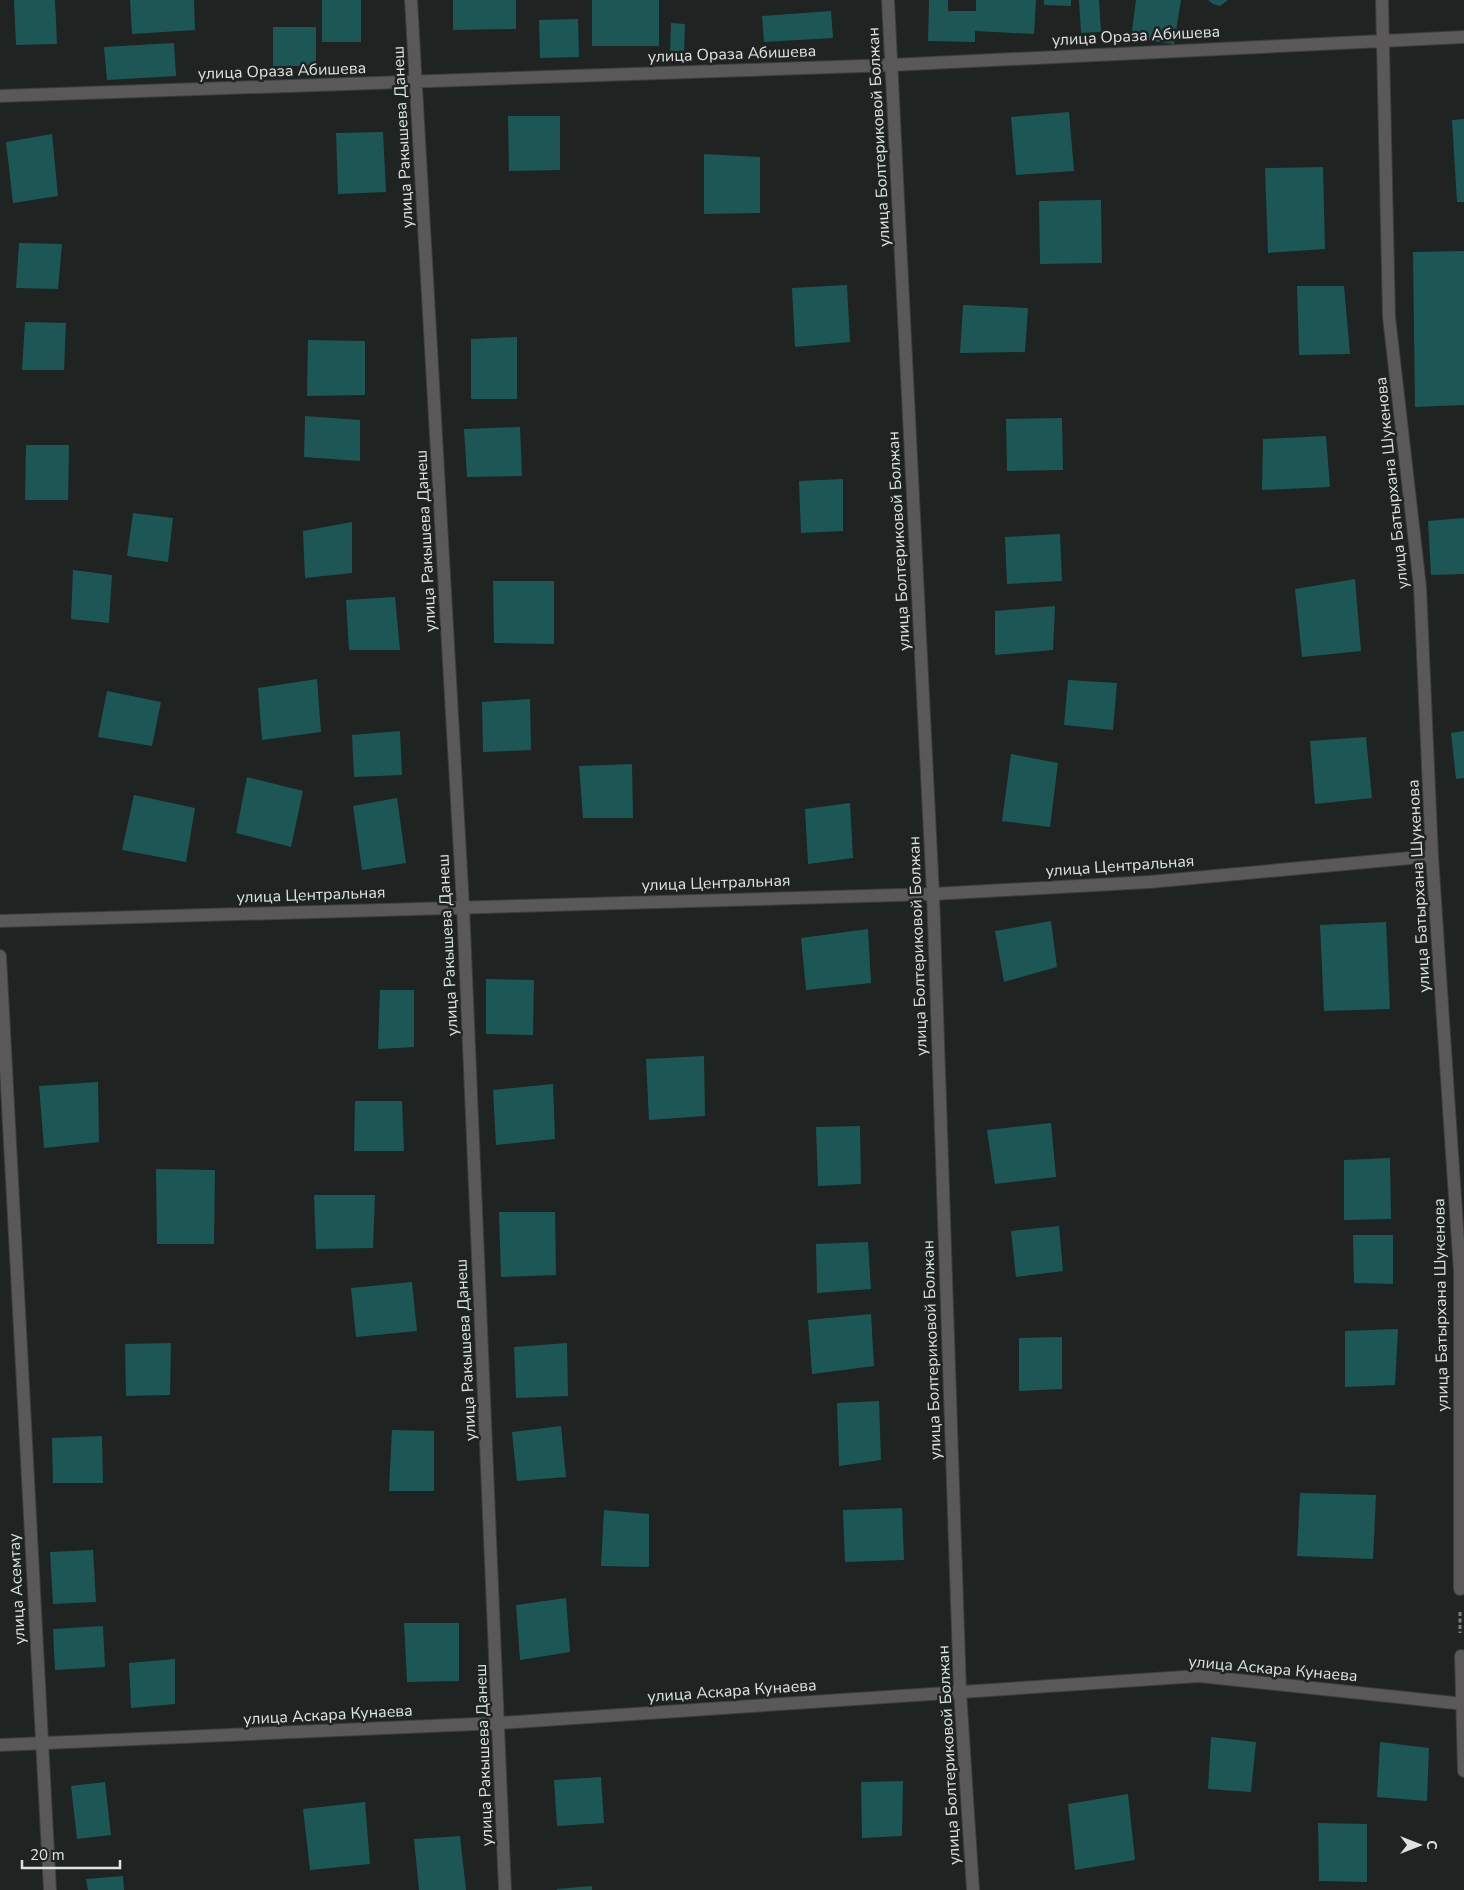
<svg xmlns="http://www.w3.org/2000/svg" width="1464" height="1890" viewBox="0 0 1464 1890" font-family="'Nunito Sans',sans-serif">
	<rect width="100%" height="100%" fill="#1f2322"/>
	<path fill="#1c5755" d="M14,0h41l2,44 -41,1z
		M130,0h64l1,30 -63,4z
		M322,0h39v42h-39z
		M453,0h63v29l-63,1z
		M592,0h67v46h-67z
		M929,0h19v11h28v-11h60l-2,34 -59,-3v11l-47,-1z
		M1044,0h27v6l-27,-1z
		M1079,0h20l2,32 -20,1z
		M1136,0h45l-7,44 -43,-6z
		M1208,0h20l-8,6 -7,-2z
		M831,11l2,27 -69,4 -2,-26z
		M578,19l1,38 -39,1 -1,-38z
		M671,23l14,1 -1,30 -14,-1z
		M273,27h43v39h-43z
		M174,43l2,33 -69,4 -3,-33z
		M1069,112l5,59 -58,4 -5,-58z
		M508,116h52v54l-51,1z
		M1464,119v83h-7l-5,-82z
		M383,132l3,60 -48,2 -2,-61z
		M52,134l6,62 -45,7 -7,-61z
		M704,154l56,3v56l-56,1z
		M1323,167l2,82 -57,4 -3,-85z
		M1101,200l1,63 -62,1 -1,-63z
		M19,243l43,1 -4,45 -42,-1z
		M1464,251v154l-49,2 -2,-155z
		M847,285l3,57 -55,5 -3,-59z
		M1297,286h47l6,68 -51,1z
		M963,305l65,3 -3,44 -65,1z
		M25,322l41,1 -2,47h-42z
		M517,337v62h-46v-60z
		M308,340l57,1v54l-58,1z
		M305,416l55,4v41l-56,-4z
		M1062,418l1,52 -56,1 -1,-52z
		M520,427l2,49 -55,1 -3,-48z
		M1326,436l4,51 -68,3 1,-51z
		M26,445h43l-1,55h-43z
		M843,479v52l-42,2 -2,-52z
		M133,513l40,5 -5,44 -41,-6z
		M1464,518v56l-33,1 -3,-54z
		M352,522v51l-47,5 -2,-47z
		M1060,534l2,47 -55,3 -2,-47z
		M73,570l39,5 -3,48 -38,-4z
		M1355,579l6,72 -59,6 -7,-68z
		M493,581h61v63l-60,-1z
		M395,597l5,53h-51l-3,-50z
		M1055,606l-2,44 -58,5v-44z
		M317,679l4,53 -59,8 -4,-52z
		M1068,680l49,3 -4,47 -49,-5z
		M107,691l54,11 -9,44 -54,-9z
		M530,699l1,51 -48,2 -1,-50z
		M400,731l2,44 -48,2 -2,-42z
		M1464,731v47l-8,1 -5,-46z
		M1366,737l6,61 -57,6 -5,-63z
		M1011,754l47,9 -8,64 -48,-6z
		M632,764l1,54h-50l-4,-52z
		M247,777l56,14 -12,56 -55,-14z
		M134,795l61,13 -9,54 -64,-12z
		M397,798l9,65 -44,7 -9,-64z
		M850,803l3,55 -45,6 -3,-55z
		M1051,921l6,46 -53,15 -9,-51z
		M1386,922l4,87 -66,2 -4,-86z
		M868,929l3,54 -65,7 -5,-52z
		M486,979l48,1 -1,55 -47,-1z
		M380,990h34v57l-36,2z
		M704,1056l1,60 -56,4 -3,-61z
		M98,1082l1,60 -55,6 -5,-62z
		M553,1084l2,55 -59,6 -3,-55z
		M355,1101h47l2,50h-50z
		M1051,1123l5,54 -61,7 -8,-54z
		M860,1126l1,58 -43,2 -2,-59z
		M1390,1158l1,61 -47,1v-60z
		M156,1169l59,1 -1,74h-57z
		M314,1195h61l-2,53 -57,1z
		M499,1212h56l1,63 -55,2z
		M1059,1226l4,45 -47,6 -5,-46z
		M1353,1235h40v49l-39,-1z
		M868,1242l3,47 -54,4 -1,-49z
		M412,1282l5,49 -61,6 -5,-49z
		M871,1314l3,52 -62,8 -4,-54z
		M1398,1329l-3,56 -50,2v-56z
		M1062,1337v52l-43,2v-53z
		M171,1343l-1,52 -44,1 -1,-52z
		M567,1343l1,53 -52,2 -2,-51z
		M879,1401l2,59 -42,6 -2,-63z
		M561,1426l5,51 -49,4 -5,-49z
		M392,1430l42,1v60h-45z
		M102,1436l1,47h-50l-1,-45z
		M1300,1493l76,2 -3,64 -76,-3z
		M902,1508l2,52 -59,2 -2,-52z
		M604,1510l45,4v53l-48,-1z
		M93,1550l3,52 -43,2 -3,-52z
		M566,1598l4,54 -50,8 -4,-55z
		M404,1623h55v58l-52,1z
		M103,1626l2,41 -50,3 -2,-41z
		M175,1659v45l-44,4 -2,-45z
		M1211,1737l45,5 -5,50 -43,-3z
		M1380,1742l49,6 -2,53 -50,-4z
		M601,1777l3,46 -47,3 -3,-46z
		M903,1781l-1,55 -40,2 -1,-56z
		M105,1782l6,53 -34,4 -6,-53z
		M1128,1794l7,66 -60,10 -7,-66z
		M365,1802l5,62 -60,6 -7,-61z
		M1318,1823l49,1v58l-48,-1z
		M460,1836l6,54h-47l-5,-51z
		M123,1876l1,14h-36l-2,-11z
		M592,1886v4h-35v-1z"/>
	<g fill="none" stroke-linecap="round" stroke-linejoin="round">
		<g stroke="#3a3e3d" stroke-width="14">
			<path id="minor" d="M411,0l52,906 42,984
				M888,0l45,894 27,797 13,199
				M1382,0l7,317 31,270 12,269 28,416v317
				M0,96l891,-31 573,-28
				M0,921l933,-27 216,-12 283,-26
				M0,956l50,934
				M1461,1656l3,115
				M0,1745l499,-22 700,-47 265,28"/>
		</g>
		<path stroke="#7a7e7d" stroke-width="3" stroke-dasharray="4 2.5" stroke-linecap="butt" d="M1460,1612v21"/>
		<use href="#minor" stroke="#5a5859" stroke-width="12"/>
	</g>
	<g text-anchor="middle" dominant-baseline="central" stroke-width="5" stroke-linejoin="round" paint-order="stroke">
		<g font-size="16" fill="#dfe2e2" stroke="#1f2322">
			<text transform="translate(1136 36) rotate(-3)">улица Ораза Абишева</text>
			<text transform="translate(732 54) rotate(-2)">улица Ораза Абишева</text>
			<text transform="translate(282 71) rotate(-2)">улица Ораза Абишева</text>
			<text transform="translate(403 137) rotate(-93)">улица Ракышева Данеш</text>
			<text transform="translate(879 137) rotate(-93)">улица Болтериковой Болжан</text>
			<text transform="translate(1392 483) rotate(-96)">улица Батырхана Шукенова</text>
			<text transform="translate(426 541) rotate(-93)">улица Ракышева Данеш</text>
			<text transform="translate(899 541) rotate(-93)">улица Болтериковой Болжан</text>
			<text transform="translate(1120 866) rotate(-4)">улица Центральная</text>
			<text transform="translate(716 883) rotate(-2)">улица Центральная</text>
			<text transform="translate(1419 886) rotate(-93)">улица Батырхана Шукенова</text>
			<text transform="translate(311 895) rotate(-2)">улица Центральная</text>
			<text transform="translate(448 945) rotate(-93)">улица Ракышева Данеш</text>
			<text transform="translate(918 946) rotate(-92)">улица Болтериковой Болжан</text>
			<text transform="translate(1441 1305) rotate(-91)">улица Батырхана Шукенова</text>
			<text transform="translate(466 1350) rotate(-93)">улица Ракышева Данеш</text>
			<text transform="translate(932 1350) rotate(-92)">улица Болтериковой Болжан</text>
			<text transform="translate(17 1589) rotate(-93)">улица Асемтау</text>
			<text transform="translate(1273 1669) rotate(5)">улица Аскара Кунаева</text>
			<text transform="translate(732 1691) rotate(-4)">улица Аскара Кунаева</text>
			<text transform="translate(328 1715) rotate(-3)">улица Аскара Кунаева</text>
			<text transform="translate(484 1755) rotate(-92)">улица Ракышева Данеш</text>
			<text transform="translate(949 1755) rotate(-93)">улица Болтериковой Болжан</text>
		</g>
	</g>
	<g transform="translate(1419 1845) rotate(90)" stroke="#1f2322" stroke-width="4" paint-order="stroke">
	<path d="M0-4L9 19L0 12L-9 19Z" fill="#dfe2e2"/>
	<text y="-8" font-size="14" font-weight="bold" text-anchor="middle" fill="#dfe2e2">С</text>
	</g>
	<path d="M22 1860v8h98v-8" fill="none" stroke="#dfe2e2" stroke-width="2.5"/>
	<text x="30" y="1860" font-size="15" fill="#dfe2e2" stroke="#1f2322" stroke-width="4" paint-order="stroke">20 m</text>
</svg>
